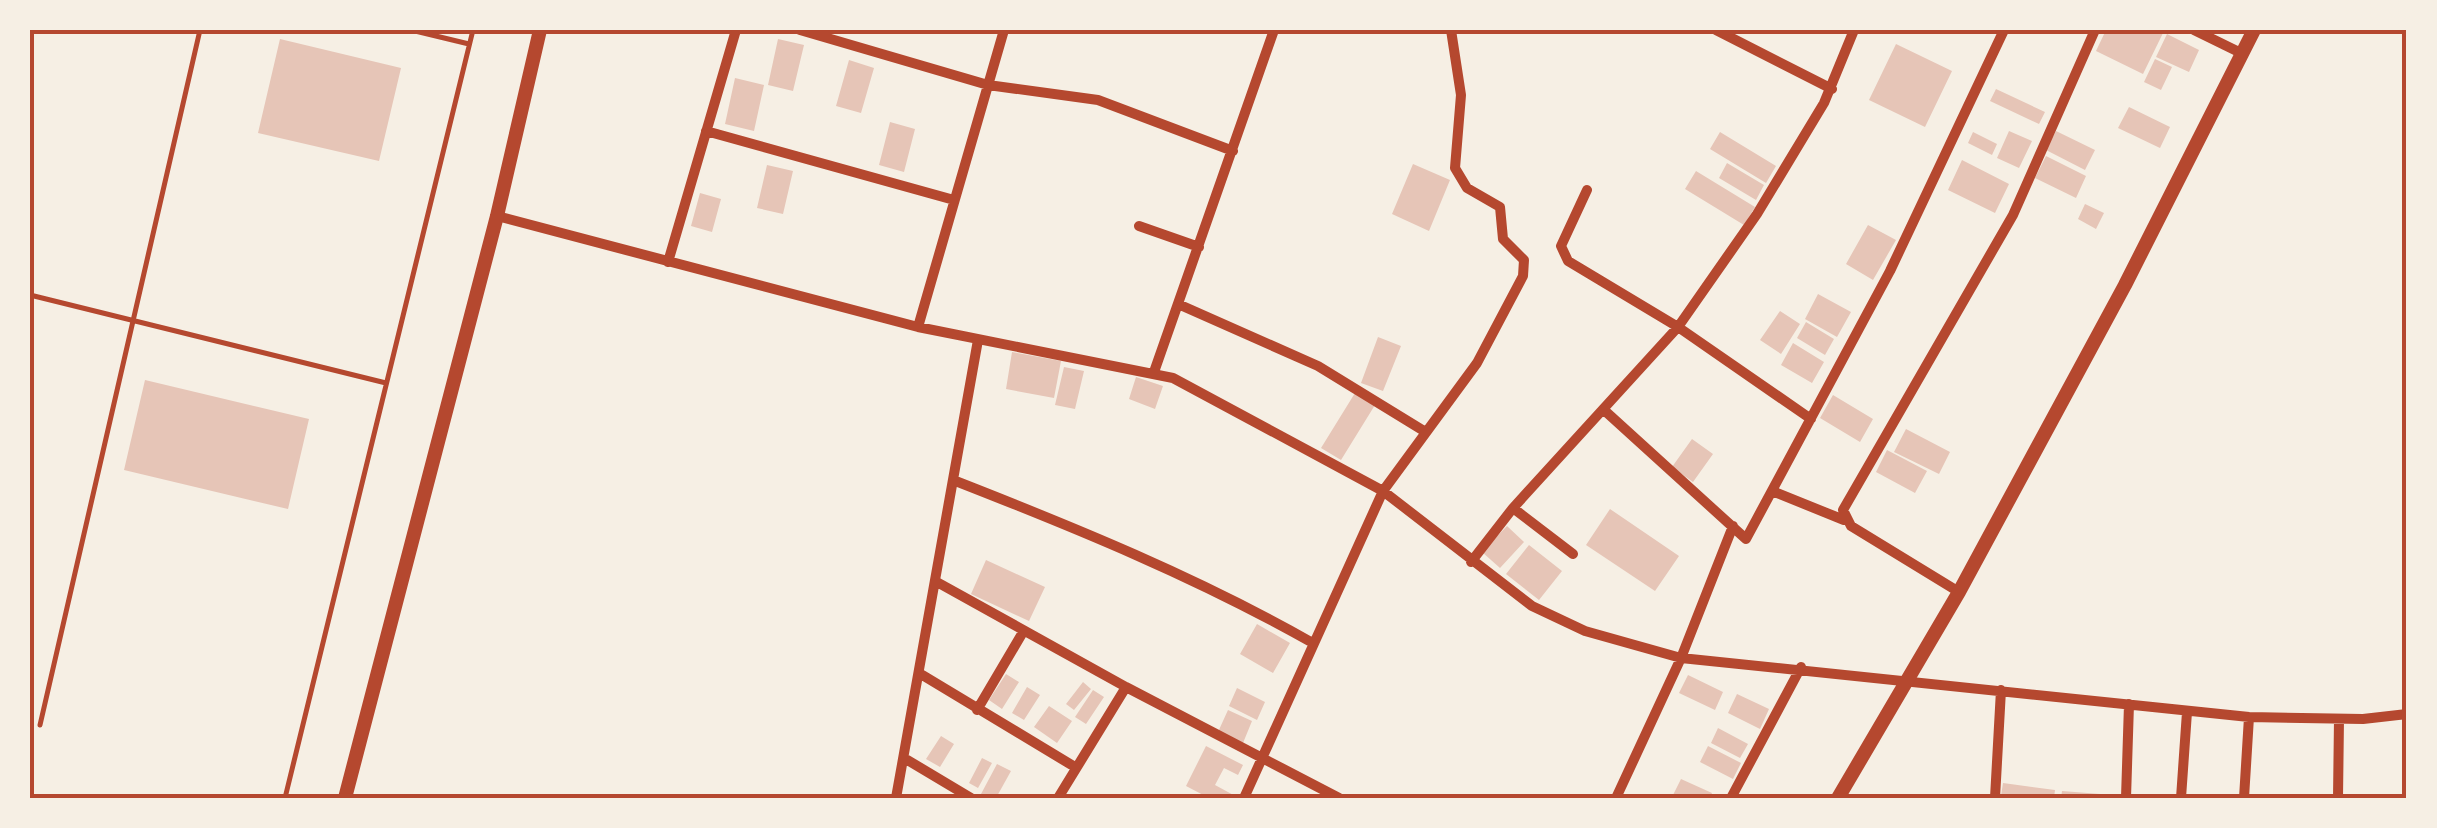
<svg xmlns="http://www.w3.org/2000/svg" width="2437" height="828" viewBox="0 0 2437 828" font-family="Figtree,sans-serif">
	<rect width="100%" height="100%" fill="#f6efe4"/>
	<path fill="#e6c5b7" d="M2106,30l57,3 -20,41 -47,-23z
		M2167,34l32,16 -10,22 -33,-15z
		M280,39l121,29 -22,93 -121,-28z
		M778,39l26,6 -11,46 -25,-6z
		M1896,44l56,27 -27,56 -56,-27z
		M2155,59l17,8 -11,23 -17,-8z
		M849,60l25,8 -13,45 -25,-7z
		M735,78l29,7 -10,46 -29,-7z
		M1996,89l49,23 -6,12 -49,-23z
		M2129,107l41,20 -10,21 -42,-20z
		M890,122l25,7 -11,43 -25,-7z
		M2009,131l23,10 -13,27 -22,-10z
		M2056,131l39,19 -10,20 -39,-20z
		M1720,132l56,34 -10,17 -56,-34z
		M1973,132l24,12 -5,11 -24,-12z
		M2046,156l40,20 -10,22 -41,-20z
		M1962,160l47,24 -14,29 -47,-23z
		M1727,163l37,22 -8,15 -37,-22z
		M1413,164l37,16 -21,51 -37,-17z
		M767,165l26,6 -10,43 -26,-6z
		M1696,171l59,36 -11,18 -59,-36z
		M700,193l21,6 -9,33 -21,-6z
		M2085,204l19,9 -8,16 -18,-10z
		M1868,225l28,15 -23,40 -27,-16z
		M1818,294l33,18 -14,25 -32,-18z
		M1780,311l20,13 -19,30 -21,-14z
		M1806,322l28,17 -9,16 -28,-17z
		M1378,337l23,9 -18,45 -22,-8z
		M1793,343l31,19 -12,21 -31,-18z
		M1012,352l49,9 -7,37 -48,-9z
		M1064,367l20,4 -9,38 -20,-4z
		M1136,377l27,9 -8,23 -26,-10z
		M145,380l164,39 -21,90 -164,-39z
		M1355,393l20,12 -34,55 -20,-12z
		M1833,395l40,24 -13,23 -40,-24z
		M1906,429l44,23 -11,22 -45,-22z
		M1692,439l21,15 -20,28 -21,-15z
		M1887,450l40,21 -12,22 -39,-21z
		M1610,509l69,47 -24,35 -69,-46z
		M1507,526l17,16 -24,26 -18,-16z
		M1529,545l33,26 -23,29 -33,-26z
		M986,560l59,27 -16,34 -58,-27z
		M1257,624l33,19 -17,30 -33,-19z
		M1006,674l13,8 -17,27 -13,-9z
		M1688,675l35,17 -8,18 -36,-17z
		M1083,682l8,7 -17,21 -8,-6z
		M1027,687l13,8 -16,25 -12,-7z
		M1237,688l28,14 -8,18 -28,-14z
		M1093,690l11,7 -18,27 -11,-7z
		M1737,694l32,15 -9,20 -32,-16z
		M1049,706l23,15 -15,22 -23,-16z
		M1228,710l24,11 -9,22 -25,-11z
		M1718,728l30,16 -8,14 -29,-15z
		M941,736l13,8 -14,23 -14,-8z
		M1206,746l37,19 -5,10 -14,-7 -9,17 24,13h-30l-23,-12z
		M1708,746l33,17 -8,16 -33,-17z
		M982,758l10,5 -14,25 -9,-5z
		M997,764l14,7 -15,27h-8l-7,-4z
		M1681,779l31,14 -2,5 -37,-3z
		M2003,783l52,7 -1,8 -53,-2z
		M2062,791l51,4v3h-52z"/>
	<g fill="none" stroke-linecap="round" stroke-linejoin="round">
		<path stroke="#b5482f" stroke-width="5" d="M411,30l58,14
			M30,295l356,88
			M40,725l160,-695
			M285,798l188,-768"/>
		<path stroke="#b5482f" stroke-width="10" d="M800,30l188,55 110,15 135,51
			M1716,30l116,59
			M2194,30l47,23
			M706,131l248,69
			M1587,190l-26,56 7,15 110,66 133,92
			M497,216l421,111 255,51 210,113 149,115 53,25 96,27 568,59 114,2 44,-5
			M1139,226l60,21
			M668,262l68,-232
			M1178,304l140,62 106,65
			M918,327l86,-297
			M1154,372l120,-342
			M1604,410l142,129 144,-268 114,-241
			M953,480c123,48 243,97 358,162
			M1772,491l72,29
			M1513,508l60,46
			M1471,562l42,-54 165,-181 79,-113 67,-111 30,-73
			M935,581l191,106 213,111
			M1959,592l-108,-66 -8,-16 170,-295 82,-185
			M919,673l156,94
			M977,710l46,-78
			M904,758l67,40
			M896,798l82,-458
			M1058,798l68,-111
			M1244,798l139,-307 94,-128 46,-87 1,-16 -21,-21 -3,-32 -33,-19 -12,-20 6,-73 -10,-65
			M1616,798l65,-140 52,-132
			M1731,798l70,-131
			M1995,798l6,-108
			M2126,798l3,-94
			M2181,798l6,-86
			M2244,798l5,-81
			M2338,798l1,-79"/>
		<path stroke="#b5482f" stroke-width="14" d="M345,798l152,-582 43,-186
			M1838,798l121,-206 166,-307 129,-255"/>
	</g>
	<rect width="2437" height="828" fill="none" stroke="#f6efe4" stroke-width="65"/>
	<rect x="32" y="32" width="2372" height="764" fill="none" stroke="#b5482f" stroke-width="4"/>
</svg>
